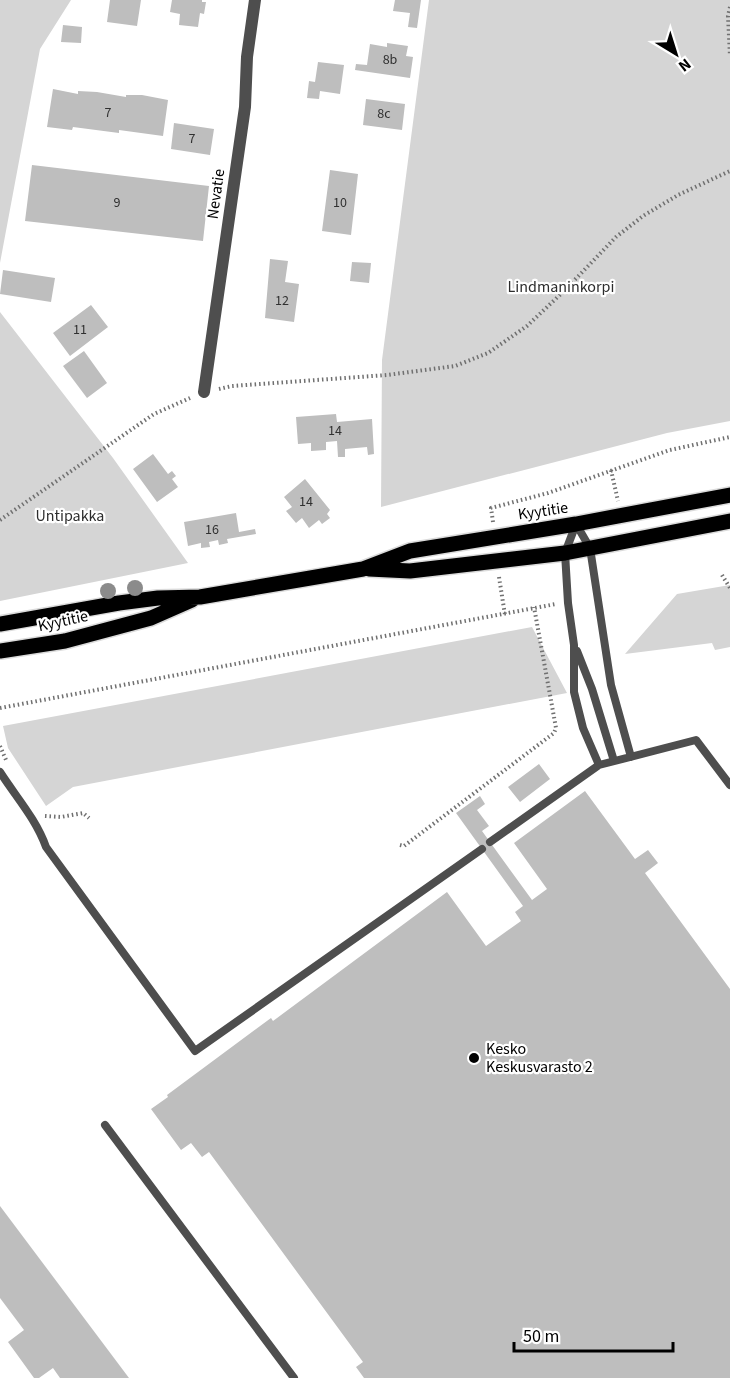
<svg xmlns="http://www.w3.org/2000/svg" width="730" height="1378" viewBox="0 0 730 1378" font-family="'Source Sans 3',sans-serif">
	<rect width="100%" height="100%" fill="#fff"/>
	<path fill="#d5d5d5" d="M0,0h71l-31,49 -40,214z
		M429,0h301v421l-63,12 -286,74 1,-147z
		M0,312l113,146 75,105 -188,38z
		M730,585v62l-15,3 -3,-7 -87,11 52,-60z
		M532,627l35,66 -494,94 -27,19 -38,-58 -5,-22z"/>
	<path fill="#bebebe" d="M110,0h31l-4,26 -30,-4z
		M172,0h30v2h4l-2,12 -4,-1 -2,14 -19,-2 1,-11 -10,-2z
		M395,0h26l-4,28 -9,-1 2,-14 -17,-2z
		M63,25l19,2 -1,16 -20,-1z
		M387,43l21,3 -2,10 7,1 -3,21 -55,-8 1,-6 11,1 3,-21 17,3z
		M318,62l26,3 -4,29 -20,-3 -1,8 -12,-1 2,-17 6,1z
		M53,89l25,5v-3l19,1 29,5v-2h16l26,5 -5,36 -44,-6v3l-46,-6 -1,3 -25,-3z
		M366,99l39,5 -3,26 -39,-5z
		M174,123l40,6 -4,26 -39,-6z
		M32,165l177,21 -6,55 -178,-20z
		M330,170l28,4 -7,61 -29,-4z
		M270,259l18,2 -3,21 14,2 -5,38 -29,-4z
		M352,262l19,1 -2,20 -19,-2z
		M3,270l52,8 -4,24 -51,-8z
		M91,305l17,22 -38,29 -17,-23z
		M84,351l23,32 -20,15 -24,-32z
		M336,414l1,8 35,-3 2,35 -6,1 -1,-8 -22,2v8h-7l-1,-16 -11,1v8l-15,1v-8l-13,1 -2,-27z
		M153,454l15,20 4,-3 4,5 -4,3 6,8 -21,15 -24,-33z
		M305,479l25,31 -3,4 3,4 -8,6 -3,-4 -10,8 -7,-10 -6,5 -10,-12 6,-4 -8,-10z
		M236,513l3,19 16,-3 1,5 -29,5 1,4 -9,2 -1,-5 -9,2 1,5 -9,1v-5l-13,3 -4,-24z
		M539,764l11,15 -30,23 -12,-15z
		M585,791l50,68 13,-9 10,13 -13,10 85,116v389h-366l-8,-11 7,-5 -154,-210 -7,5 -11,-14 -10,7 -30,-41 17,-12 -1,-2 104,-77 2,3 174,-129 39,54 35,-25 -6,-9 8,-6 -67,-93 24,-17 5,8 -8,6 12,16 -7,5 50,69 15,-11 -33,-46z
		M0,1206l129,172h-69l-7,-10 -14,10h-5l-26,-36 16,-12 -24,-32z"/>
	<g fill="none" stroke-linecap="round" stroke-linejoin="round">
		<g stroke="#dbdbdb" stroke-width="18">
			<path id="primary" d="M369,569l41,2 155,-18 165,-32
				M0,624l119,-21 39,-5 42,-1 163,-28 47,-18 166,-27 154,-29
				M0,651l65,-10 86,-23 41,-18"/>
		</g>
		<path stroke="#707070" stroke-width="4" stroke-dasharray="1.5 3" stroke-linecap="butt" d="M730,7l-2,9 2,40
			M219,389l13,-3 155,-11 68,-9 33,-13 39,-27 37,-35 52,-54 27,-21 35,-21 52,-24
			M611,470l7,31
			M0,520l154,-106 36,-16
			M493,522l-2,-14 57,-15 122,-43 60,-13
			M722,575l8,13
			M499,577l6,38
			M0,708l556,-104
			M0,746l6,14
			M45,816l16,1 22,-4 6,5
			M400,845l4,1 150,-113 2,-5 -22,-121"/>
		<path stroke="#4e4e4e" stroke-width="8" d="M577,651l15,38 22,72
			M599,765l-16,-37 -9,-36v-47l-6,-42 -3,-50 11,-29 14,24 21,137 20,72
			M0,772c16,25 36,47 46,75l149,204 287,-202
			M490,842l109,-77 97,-25 34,45
			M105,1125l189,253"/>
		<path stroke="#4e4e4e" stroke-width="12" d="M204,392l41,-285 2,-50 8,-57"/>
		<use href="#primary" stroke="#000" stroke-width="15"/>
	</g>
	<g fill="#8b8b8b">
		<circle cx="135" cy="588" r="8"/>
		<circle cx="108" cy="591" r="8"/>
	</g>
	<circle fill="#000" stroke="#fff" stroke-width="2" cx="474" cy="1058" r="6"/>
	<g text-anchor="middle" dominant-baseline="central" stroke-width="4.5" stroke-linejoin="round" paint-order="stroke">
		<g font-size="14" fill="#303030">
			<text x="390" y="60">8b</text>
			<text x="108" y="113">7</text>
			<text x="384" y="114">8c</text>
			<text x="192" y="139">7</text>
			<text x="117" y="203">9</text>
			<text x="340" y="203">10</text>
			<text x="282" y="301">12</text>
			<text x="80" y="330">11</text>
			<text x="335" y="431">14</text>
			<text x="306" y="502">14</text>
			<text x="212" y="530">16</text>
		</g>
		<g font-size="16" fill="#000" stroke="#fff">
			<text transform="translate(216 194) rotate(-82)">Nevatie</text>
			<text transform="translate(543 511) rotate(-8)">Kyytitie</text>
			<text transform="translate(63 621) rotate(-12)">Kyytitie</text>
		</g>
		<g font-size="16" fill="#2c2c2c" stroke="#fff">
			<text x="561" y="287">Lindmaninkorpi</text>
			<text x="70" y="516">Untipakka</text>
		</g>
		<g font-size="16" fill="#000" stroke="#fff" text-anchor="start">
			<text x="486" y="1049">Kesko<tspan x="486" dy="18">Keskusvarasto 2</tspan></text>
		</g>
	</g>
	<g transform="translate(676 54) rotate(142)" stroke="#ffffff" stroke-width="4.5" paint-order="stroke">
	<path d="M0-4.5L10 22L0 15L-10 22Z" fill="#000000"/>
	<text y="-9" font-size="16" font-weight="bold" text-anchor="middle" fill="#000000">N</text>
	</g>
	<path d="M514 1342v9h159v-9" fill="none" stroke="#000000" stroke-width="3"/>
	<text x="523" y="1342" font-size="18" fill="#000000" stroke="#ffffff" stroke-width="4.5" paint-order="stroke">50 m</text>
</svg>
